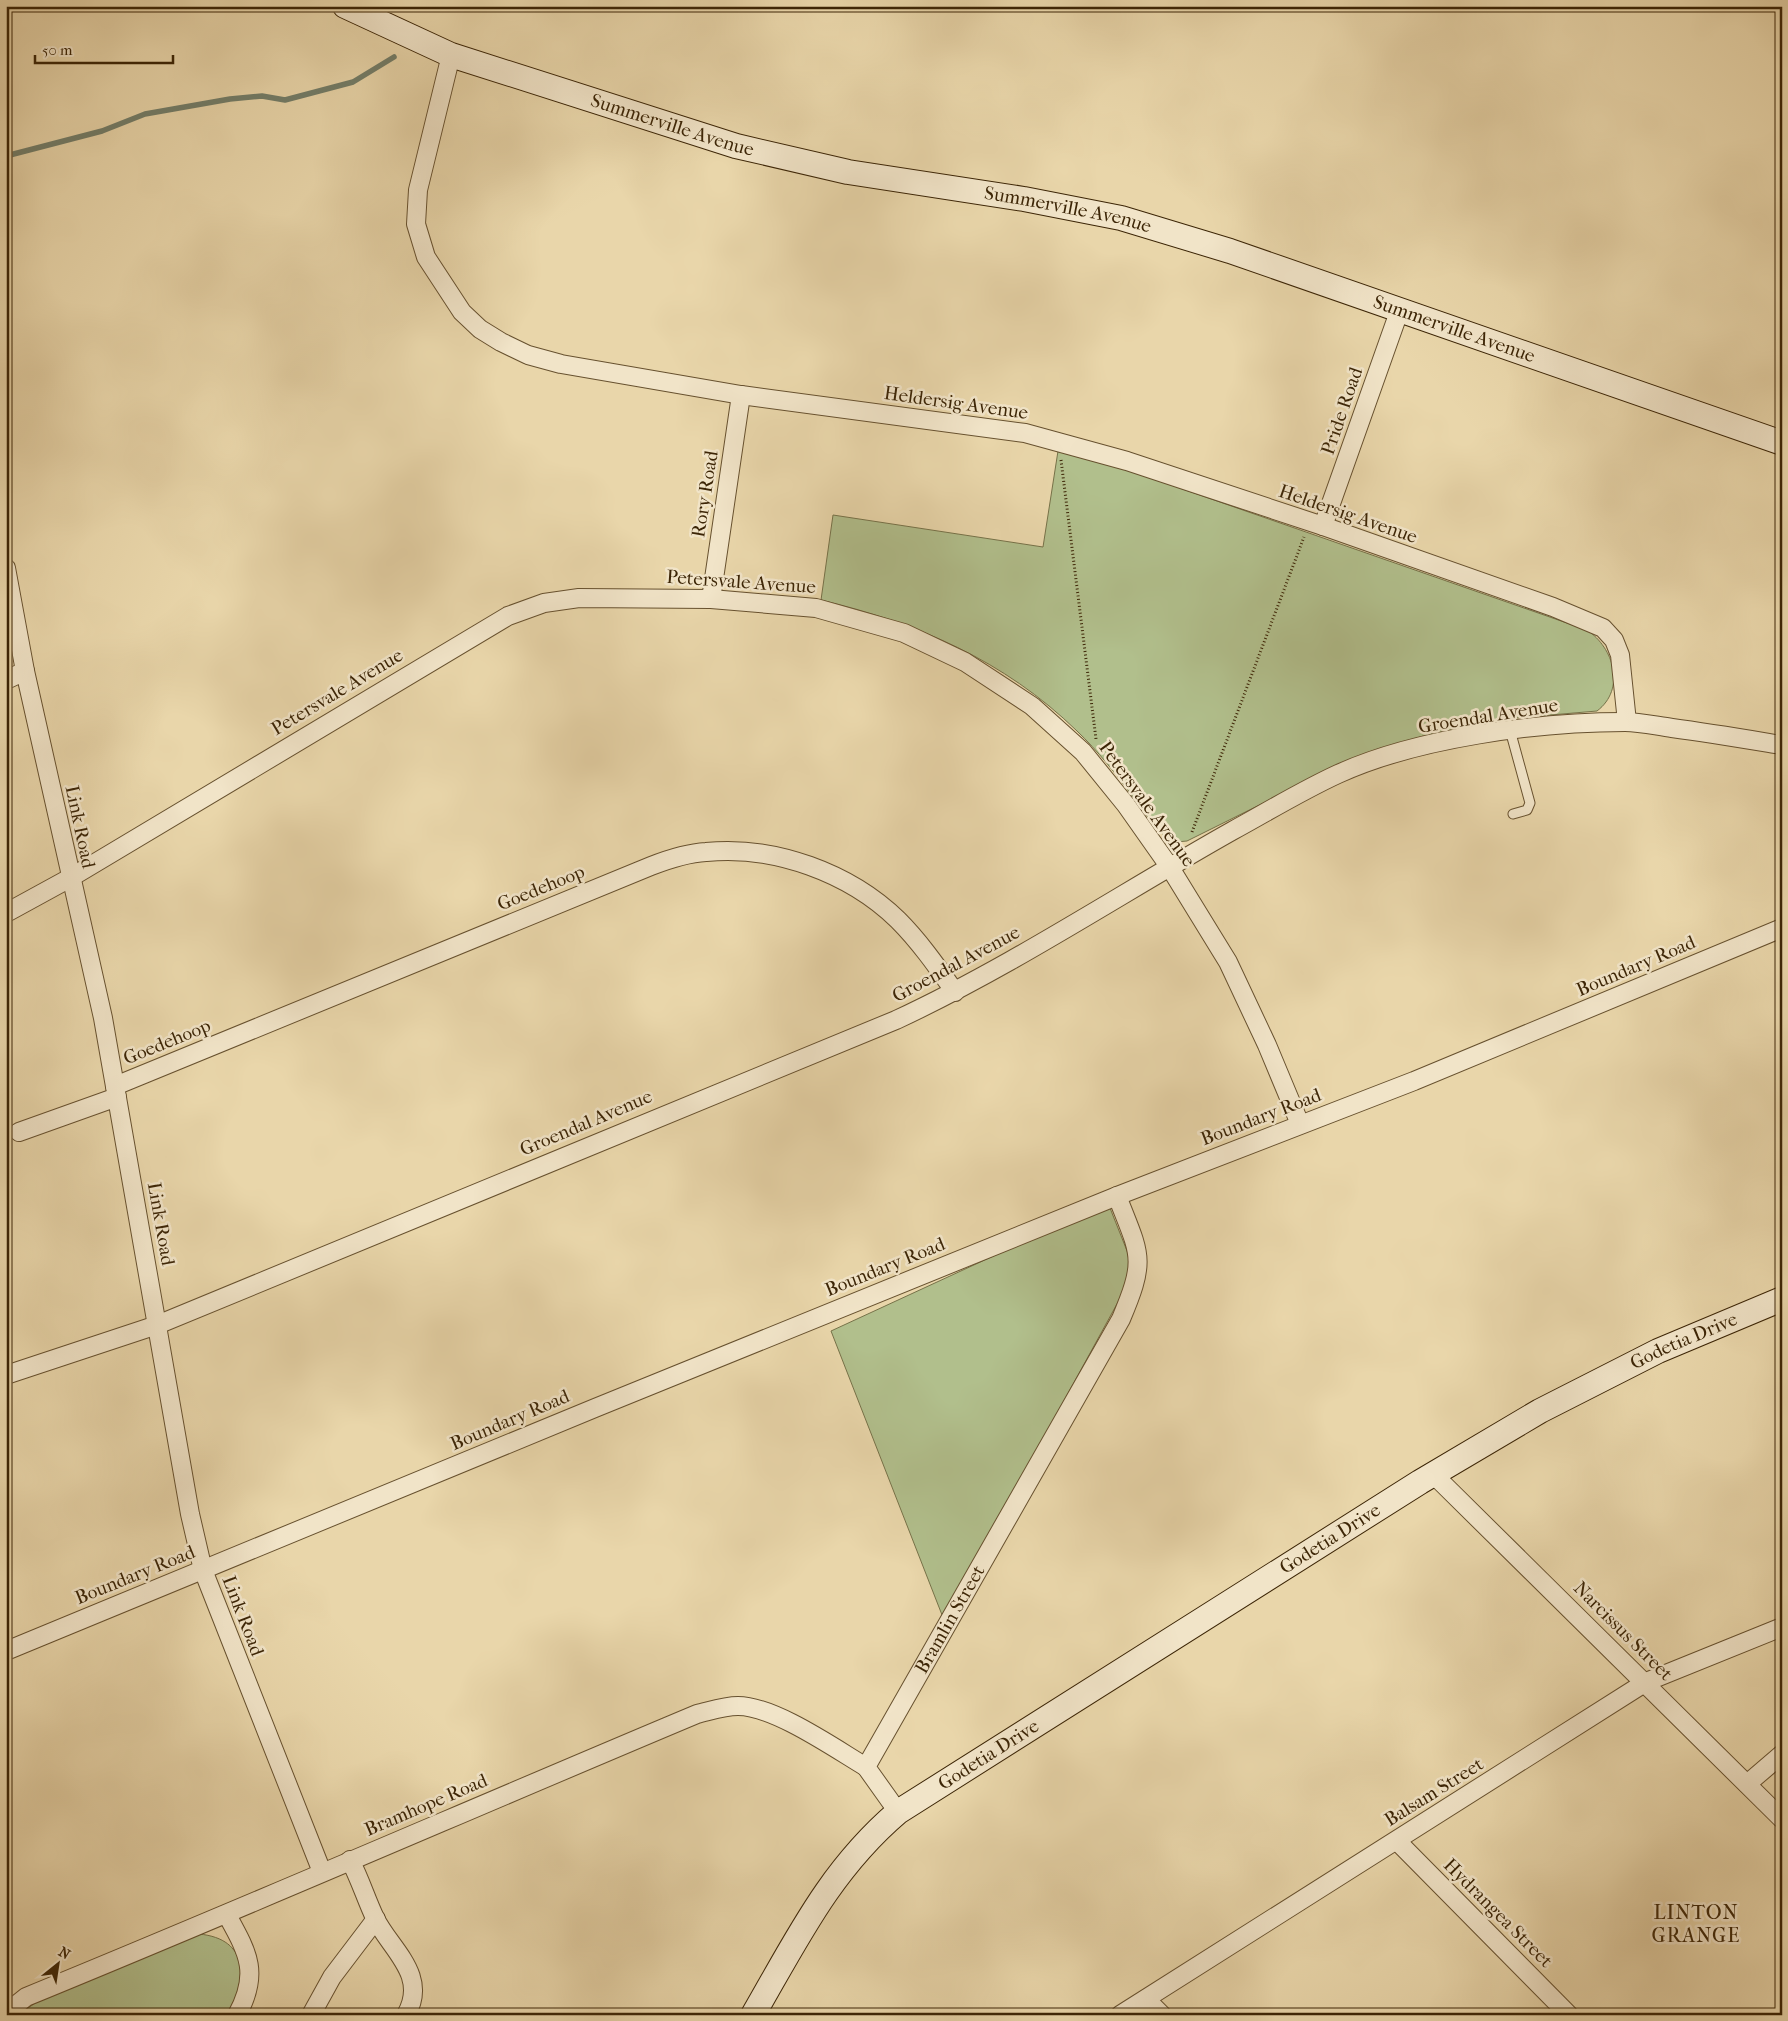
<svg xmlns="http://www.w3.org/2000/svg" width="1788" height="2021" viewBox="0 0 1788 2021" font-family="'IM FELL French Canon',serif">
	<rect width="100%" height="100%" fill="#e9d6aa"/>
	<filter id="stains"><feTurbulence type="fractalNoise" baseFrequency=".004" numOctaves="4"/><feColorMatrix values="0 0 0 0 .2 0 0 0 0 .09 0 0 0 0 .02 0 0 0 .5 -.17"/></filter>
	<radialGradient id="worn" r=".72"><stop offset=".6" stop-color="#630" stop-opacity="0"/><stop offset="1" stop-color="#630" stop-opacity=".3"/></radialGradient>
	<path fill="#b1bf8c" stroke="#767249" d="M1058,451l73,20 456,159c27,18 39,59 10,81l-93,8 -81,17 -71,23 -165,82 -11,1 -9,-4c-14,-11 -23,-27 -34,-41 -17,-23 -35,-46 -56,-66 -73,-71 -160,-108 -256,-131l12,-85 210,32z
		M1108,1203l27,68 -191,349 -113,-289z
		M199,1934c51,5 48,46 28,81h-209l23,-16z"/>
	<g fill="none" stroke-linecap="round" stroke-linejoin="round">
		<path stroke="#737e6a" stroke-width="5.5" d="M6,156l96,-25 43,-17 85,-15 32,-3 23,4 68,-18 41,-25"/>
		<g stroke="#67512f" stroke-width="11">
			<path id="lane" d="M1510,730l20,73 -3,7 -14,4"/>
		</g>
		<g stroke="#67512f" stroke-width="20">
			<g id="street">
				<path d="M451,55l-33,135 -2,34 10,33 36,55 18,17 21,13 27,13 33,9 180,31 284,38 102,28 196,65 230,81 50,21 11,12 6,15 7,67"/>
				<path d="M1323,526l77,-217"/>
				<path d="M6,568l19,103 78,347 87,496 13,56 119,302"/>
				<path d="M711,599l30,-204"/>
				<path d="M6,680l19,-9"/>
				<path d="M6,913l64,-35 438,-262 36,-13 35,-5 132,1 105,9 88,25 61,29 67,44 51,46 43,53 43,61 59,96 39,83 33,79"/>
				<path d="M115,1086l536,-220c18,-7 36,-13 55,-14 68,-7 144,21 192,68 22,22 40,48 57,72"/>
				<path d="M19,1132l98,-35"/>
				<path d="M6,1375l151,-50 739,-305c116,-54 224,-126 336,-189 35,-19 69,-40 106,-57 79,-36 199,-52 287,-52 15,0 32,4 47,6 37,5 73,11 110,17"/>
				<path d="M1433,1474l349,345"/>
				<path d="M6,1651l589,-243 522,-212 297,-115 368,-153"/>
				<path d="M1747,1784l35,-30"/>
				<path id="s1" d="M898,1812l-32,-45 255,-448c26,-61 19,-64 -4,-123"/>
				<path d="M1397,1841l172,174"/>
				<path d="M350,1860c10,19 16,39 25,58 15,31 54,57 31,97"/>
				<path d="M227,1915c21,38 33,58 10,100"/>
				<path d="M1146,1999l16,16"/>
				<path d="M6,2013l20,-16c225,-92 447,-189 671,-283 13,-3 27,-8 41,-8 36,0 96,42 128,61"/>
				<path d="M311,2015l21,-38 44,-58"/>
				<path d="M1120,2015l526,-333 136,-55"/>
			</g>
		</g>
		<g stroke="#3c2506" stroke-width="26">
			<g id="secondary">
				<path id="s2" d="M345,6l106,49 285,91 112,26 176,27 97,19 109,33 552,192"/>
				<path id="s3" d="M753,2015c44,-76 77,-145 145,-203l522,-330 120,-71 118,-60 124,-52"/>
			</g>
		</g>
		<path stroke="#3c2506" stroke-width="3" stroke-dasharray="1 2.5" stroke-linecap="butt" d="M1061,460l35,279
			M1192,832l112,-295"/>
		<use href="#lane" stroke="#f1e4c8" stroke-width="9"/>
		<use href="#street" stroke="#f1e4c8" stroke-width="18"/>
		<use href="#secondary" stroke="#f1e4c8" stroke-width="24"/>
	</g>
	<g text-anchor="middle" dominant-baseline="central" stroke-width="5" stroke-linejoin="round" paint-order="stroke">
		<g font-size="19" fill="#3c2506" stroke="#f1e4c8">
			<text stroke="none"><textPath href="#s2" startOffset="349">Summerville Avenue</textPath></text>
			<text stroke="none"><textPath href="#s2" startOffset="754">Summerville Avenue</textPath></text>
			<text stroke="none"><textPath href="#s2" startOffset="1159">Summerville Avenue</textPath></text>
			<text transform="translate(956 403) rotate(8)">Heldersig Avenue</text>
			<text transform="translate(1342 411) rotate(-71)">Pride Road</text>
			<text transform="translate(705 494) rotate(-81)">Rory Road</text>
			<text transform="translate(1348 514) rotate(19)">Heldersig Avenue</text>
			<text transform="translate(741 582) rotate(4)">Petersvale Avenue</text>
			<text transform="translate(337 692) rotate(-31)">Petersvale Avenue</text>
			<text transform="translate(1488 716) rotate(-9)">Groendal Avenue</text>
			<text transform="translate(1147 804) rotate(54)">Petersvale Avenue</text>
			<text transform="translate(80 827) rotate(78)">Link Road</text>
			<text transform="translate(541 888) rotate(-22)">Goedehoop</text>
			<text transform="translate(956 964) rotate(-28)">Groendal Avenue</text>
			<text transform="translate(1636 966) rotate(-23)">Boundary Road</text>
			<text transform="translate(167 1042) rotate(-22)">Goedehoop</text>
			<text transform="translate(1261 1117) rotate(-21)">Boundary Road</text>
			<text transform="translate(586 1123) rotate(-23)">Groendal Avenue</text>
			<text transform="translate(161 1224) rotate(80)">Link Road</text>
			<text transform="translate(885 1267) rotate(-22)">Boundary Road</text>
			<text stroke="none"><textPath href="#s3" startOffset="1168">Godetia Drive</textPath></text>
			<text transform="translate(510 1420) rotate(-23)">Boundary Road</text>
			<text stroke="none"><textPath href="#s3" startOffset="762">Godetia Drive</textPath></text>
			<text transform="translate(135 1575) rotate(-22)">Boundary Road</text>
			<text transform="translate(243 1616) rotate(69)">Link Road</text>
			<text stroke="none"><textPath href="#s1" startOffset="225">Bramlin Street</textPath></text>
			<text transform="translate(1623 1631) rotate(45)">Narcissus Street</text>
			<text stroke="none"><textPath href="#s3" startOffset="358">Godetia Drive</textPath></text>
			<text transform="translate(1434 1792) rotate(-32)">Balsam Street</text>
			<text transform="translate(426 1805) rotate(-23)">Bramhope Road</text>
			<text transform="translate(1498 1913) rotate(45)">Hydrangea Street</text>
		</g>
		<g font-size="20" letter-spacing="1" fill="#3c2506" stroke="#f1e4c8">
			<text x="1696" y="1912">LINTON<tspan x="1696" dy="23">GRANGE</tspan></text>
		</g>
	</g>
	<rect width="1788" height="2021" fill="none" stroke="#e9d6aa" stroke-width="25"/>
	<rect x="8" y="8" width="1773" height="2006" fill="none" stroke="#3c2506" stroke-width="2.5"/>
	<rect x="12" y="12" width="1763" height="1996" fill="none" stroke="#3c2506"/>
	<g transform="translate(58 1964) rotate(30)" stroke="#f1e4c8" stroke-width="4" paint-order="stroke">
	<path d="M0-4L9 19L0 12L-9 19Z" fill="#3c2506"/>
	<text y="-8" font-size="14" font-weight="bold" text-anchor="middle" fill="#3c2506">N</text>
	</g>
	<path d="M35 55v8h138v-8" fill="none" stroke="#3c2506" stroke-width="2.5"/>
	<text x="42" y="55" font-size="15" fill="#3c2506" stroke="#f1e4c8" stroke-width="4" paint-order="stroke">50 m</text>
	<rect width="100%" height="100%" filter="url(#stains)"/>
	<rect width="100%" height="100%" fill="url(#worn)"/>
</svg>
